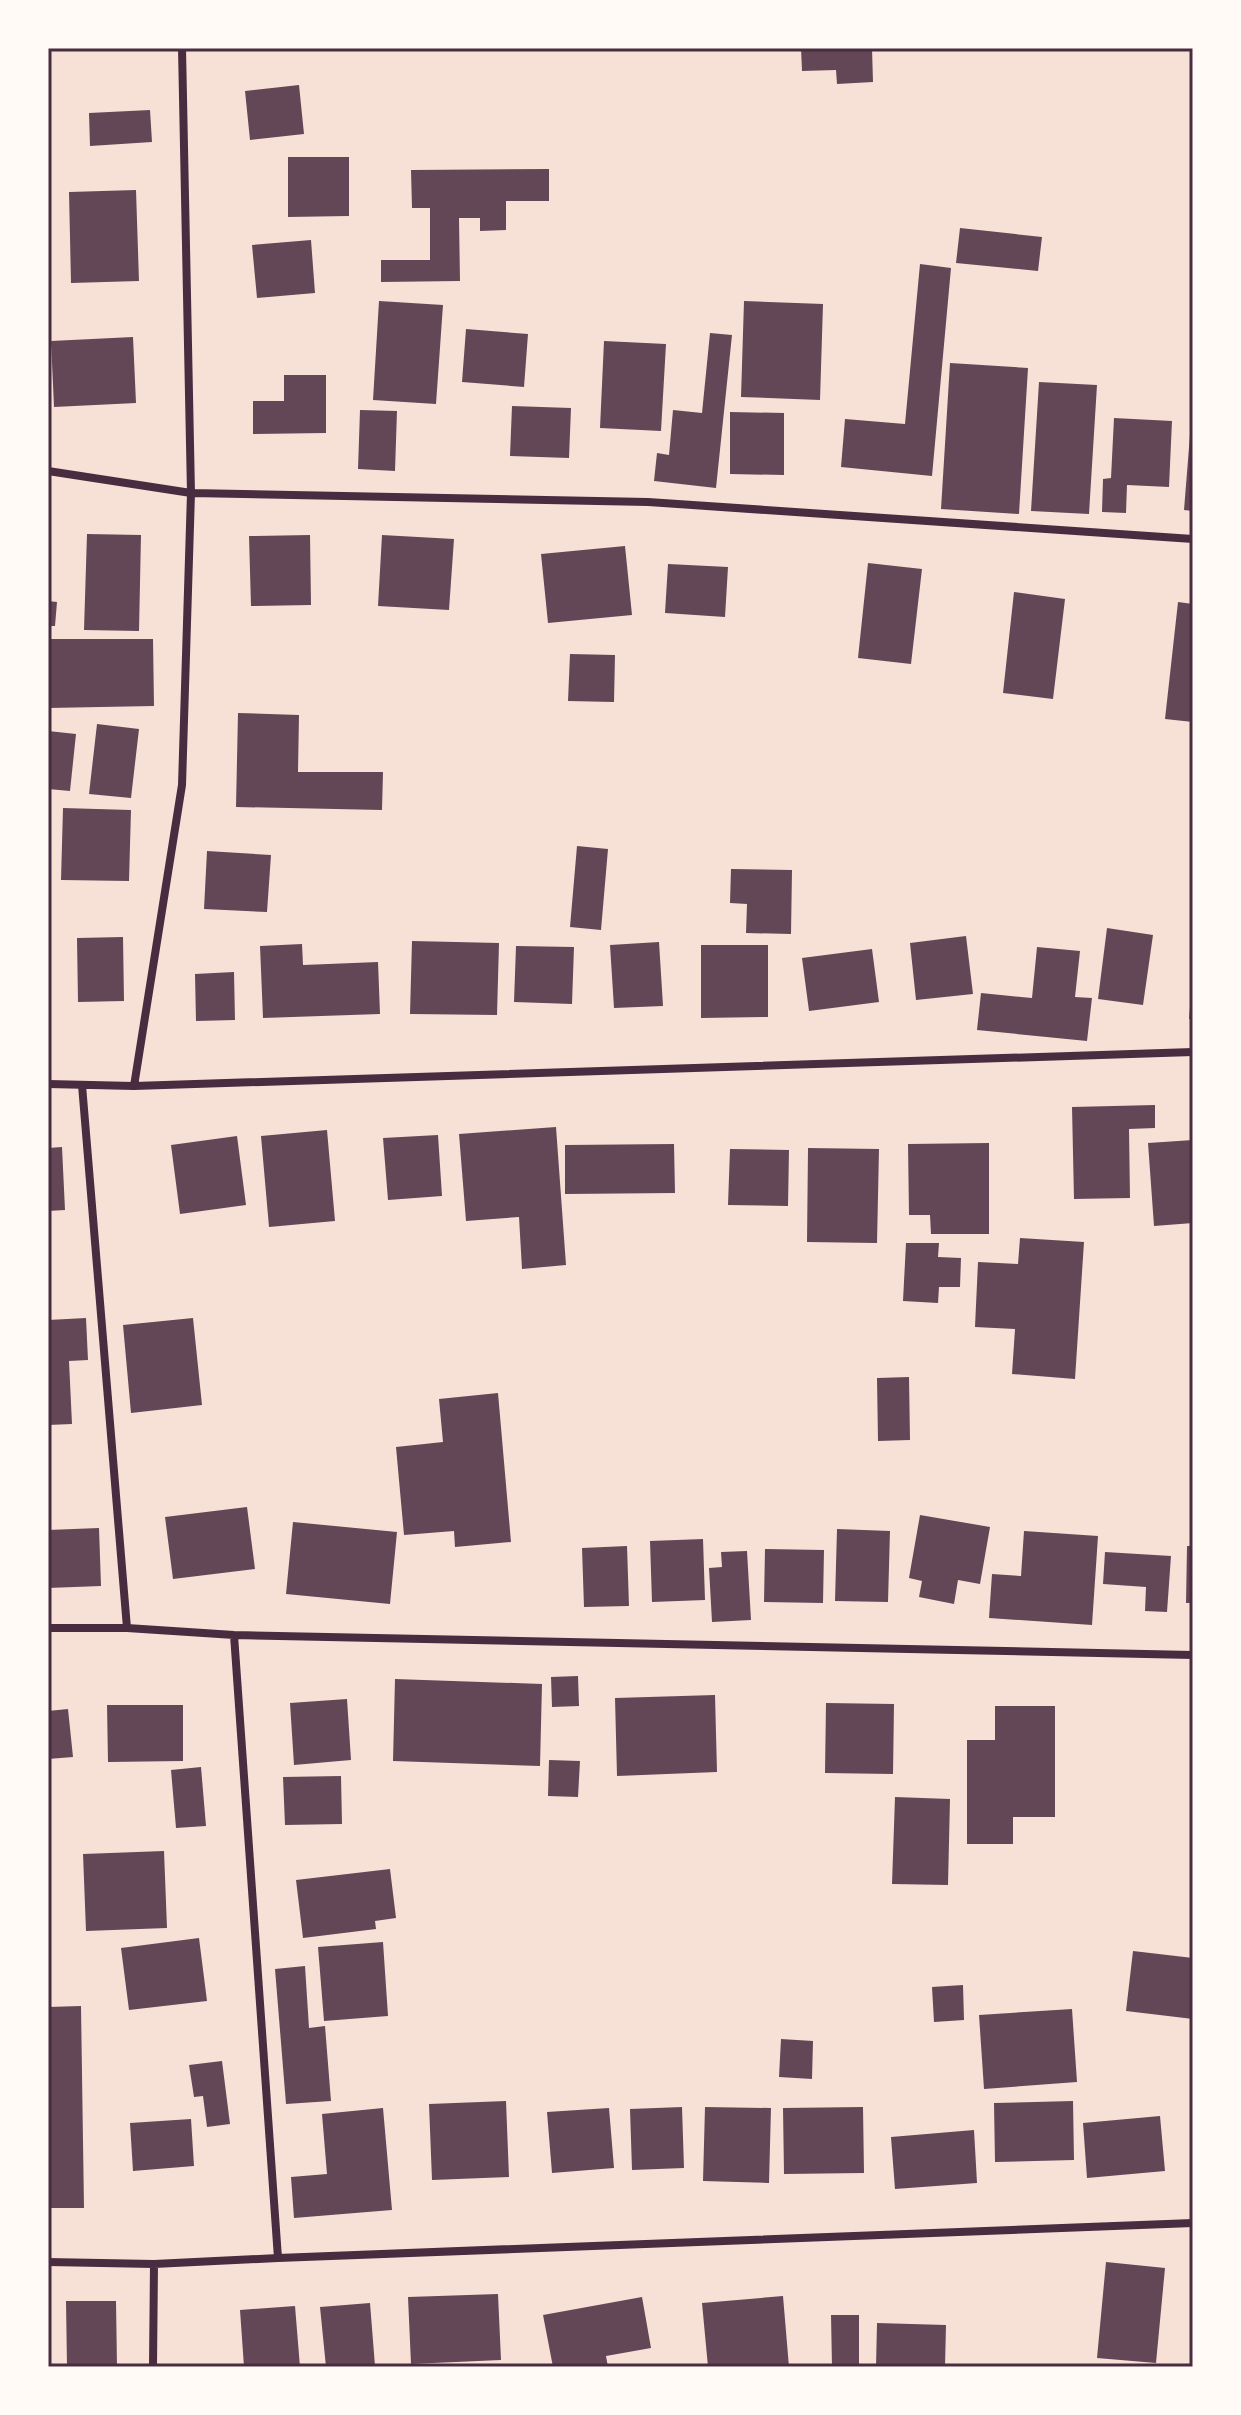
<svg xmlns="http://www.w3.org/2000/svg" width="1241" height="2415" viewBox="0 0 1241 2415" font-family="'Work Sans',sans-serif">
	<rect width="100%" height="100%" fill="#f7e1d7"/>
	<path fill="#644757" d="M801,48h71l1,34 -36,2 -1,-14 -34,1z
		M299,85l5,49 -54,6 -5,-49z
		M150,110l2,32 -62,4 -1,-33z
		M288,157h61v59l-61,1z
		M549,169v32h-43v29l-26,1v-13h-21l1,63 -79,1v-22h49v-52h-18l-1,-38z
		M136,190l3,91 -68,2 -2,-91z
		M960,228l82,9 -4,34 -82,-8z
		M311,240l4,53 -58,5 -5,-53z
		M920,264l31,4 -19,208 -91,-9 4,-48 60,5z
		M379,301l64,4 -7,99 -63,-4z
		M744,301l79,3 -3,96 -79,-3z
		M466,329l62,5 -4,53 -62,-5z
		M710,333l22,2 -16,153 -62,-7 3,-28 12,2 4,-45 29,3z
		M133,337l3,66 -82,4 -3,-66z
		M604,341l62,3 -5,87 -61,-3z
		M950,363l78,5 -9,146 -78,-5z
		M284,375h42v58l-73,1v-33h31z
		M1039,382l58,3 -8,129 -58,-3z
		M512,406l59,2 -2,50 -59,-2z
		M360,410l37,1 -2,60 -37,-2z
		M730,412l54,1v62l-54,-1z
		M1114,418l58,3 -3,66 -42,-2 -1,28 -24,-1 1,-33 8,-1z
		M1190,435h3v76l-9,-1z
		M87,534l54,1 -2,96 -55,-1z
		M310,535l1,70 -60,1 -2,-70z
		M382,535l72,4 -5,71 -71,-4z
		M625,546l7,69 -84,8 -7,-69z
		M868,563l54,6 -11,95 -53,-6z
		M668,564l60,3 -3,50 -60,-4z
		M1014,592l51,7 -12,100 -50,-6z
		M48,601l9,1 -2,24h-7z
		M1178,602l15,2v118l-28,-3z
		M48,639h105l1,67 -106,2z
		M570,654l45,1 -1,47 -46,-1z
		M238,713l61,2 -1,57h85l-1,38 -146,-3z
		M97,724l42,5 -8,69 -42,-4z
		M48,731l28,3 -6,57 -22,-2z
		M63,808l68,2 -2,71 -68,-1z
		M577,846l31,3 -7,81 -31,-3z
		M207,851l64,4 -4,57 -63,-3z
		M731,869l61,1 -1,64 -45,-1 1,-29 -17,-1z
		M1107,928l46,7 -10,70 -45,-6z
		M966,936l7,58 -57,6 -6,-57z
		M123,937l1,64 -46,1 -1,-64z
		M412,941l87,2 -2,72 -87,-1z
		M659,942l4,64 -49,2 -4,-63z
		M302,944l1,21 75,-3 2,52 -117,4 -3,-72z
		M701,945h67v72l-67,1z
		M516,946l58,1 -2,57 -58,-2z
		M1037,947l43,4 -5,46 17,1 -5,43 -110,-11 4,-37 51,5z
		M872,949l7,53 -70,9 -7,-53z
		M234,972l1,48 -39,1 -1,-47z
		M1191,996h2v23h-4z
		M1155,1105v23l-26,1 1,69 -56,1 -2,-92z
		M556,1127l10,138 -44,4 -3,-52 -53,4 -7,-87z
		M327,1130l8,91 -66,6 -8,-91z
		M438,1135l4,61 -54,4 -5,-62z
		M237,1136l9,69 -66,9 -9,-69z
		M1193,1140v83l-39,3 -6,-83z
		M989,1143v91h-58l-1,-19h-21l-1,-71z
		M674,1144l1,49 -110,1v-49z
		M62,1147l3,63 -17,1v-63z
		M808,1148l71,1 -2,94 -70,-1z
		M730,1149l59,1 -1,56 -60,-1z
		M1020,1238l64,4 -9,137 -63,-5 3,-45 -40,-2 3,-65 40,2z
		M906,1243h33l-1,14 23,1 -1,29h-21l-1,16 -35,-2z
		M86,1318l2,42 -19,1 3,63 -24,1v-105z
		M193,1318l9,87 -71,8 -8,-88z
		M909,1377l1,63 -32,1 -1,-63z
		M498,1393l13,149 -56,5 -1,-16 -50,4 -8,-88 47,-5 -4,-43z
		M247,1507l8,62 -82,10 -8,-62z
		M920,1515l70,12 -10,57 -22,-4 -4,24 -35,-7 3,-16 -13,-3z
		M293,1522l104,10 -7,72 -104,-10z
		M99,1528l2,58 -53,2v-58z
		M837,1529l53,2 -2,71 -53,-1z
		M1024,1531l74,5 -6,89 -103,-7 3,-44 29,2z
		M703,1539l2,61 -53,2 -2,-61z
		M627,1546l2,60 -45,1 -2,-59z
		M1187,1546h6v57h-7z
		M765,1549l59,1 -1,53 -59,-1z
		M747,1551l4,69 -39,2 -3,-54 13,-1 -1,-15z
		M1105,1552l66,4 -4,56 -22,-1 1,-24 -43,-3z
		M578,1676l1,30 -27,1 -1,-30z
		M395,1679l147,5 -2,82 -147,-5z
		M715,1695l2,77 -100,4 -2,-78z
		M347,1699l4,61 -57,5 -4,-62z
		M826,1703l68,1 -1,70 -68,-1z
		M107,1705h76v56l-75,1z
		M995,1706h60v111h-42v27h-46v-104h28z
		M68,1709l5,48 -25,2v-48z
		M549,1760l31,1 -2,36 -30,-1z
		M201,1767l5,59 -30,2 -5,-58z
		M341,1776l1,48 -57,1 -2,-48z
		M895,1797l55,2 -2,86 -56,-1z
		M164,1851l3,77 -81,3 -3,-77z
		M390,1869l6,49 -21,3 1,8 -73,9 -7,-58z
		M199,1938l8,63 -78,9 -8,-62z
		M383,1942l5,74 -64,5 -6,-74z
		M1133,1951l60,7v61l-67,-8z
		M305,1966l4,62 16,-2 6,75 -45,3 -11,-135z
		M963,1985l1,35 -30,2 -2,-35z
		M81,2006l3,202h-36v-201z
		M1072,2009l5,73 -93,7 -5,-74z
		M781,2039l32,2 -1,38 -33,-2z
		M222,2061l8,63 -23,3 -4,-31 -9,1 -5,-32z
		M506,2101l3,76 -77,3 -3,-76z
		M1073,2101l1,59 -79,2 -1,-59z
		M682,2107l2,61 -52,2 -2,-61z
		M705,2107l66,1 -2,75 -66,-2z
		M863,2107l1,66 -80,1 -1,-66z
		M383,2108l9,102 -98,8 -3,-41 36,-3 -5,-60z
		M609,2108l5,60 -62,5 -5,-61z
		M1160,2116l5,55 -78,7 -4,-55z
		M191,2119l3,47 -61,5 -3,-48z
		M974,2130l3,53 -82,6 -4,-52z
		M1106,2262l59,6 -9,95 -59,-5z
		M498,2294l3,66 -90,4 -3,-67z
		M783,2296l6,71h-81l-6,-64z
		M642,2297l9,51 -45,8 2,11h-55l-10,-52z
		M66,2301h50l1,66h-50z
		M370,2303l5,63 -49,1 -6,-60z
		M295,2306l5,61h-56l-4,-57z
		M831,2315h28v52h-27z
		M877,2323l69,2 -1,42h-69z"/>
	<g fill="none" stroke-linecap="round" stroke-linejoin="round">
		<path stroke="#4a2c40" stroke-width="8" d="M48,471l143,22 457,9 545,37
			M48,1084l86,2 1059,-34
			M82,1085l45,543
			M134,1086l48,-301 9,-292 -9,-445
			M48,1628h79l107,7 959,20
			M234,1635l44,623
			M48,2262l106,2 124,-6 915,-35
			M153,2367l1,-103"/>
	</g>
	<rect width="1241" height="2415" fill="none" stroke="#fffaf5" stroke-width="100"/>
	<rect x="50" y="50" width="1141" height="2315" fill="none" stroke="#4a2c40" stroke-width="3"/>
</svg>
